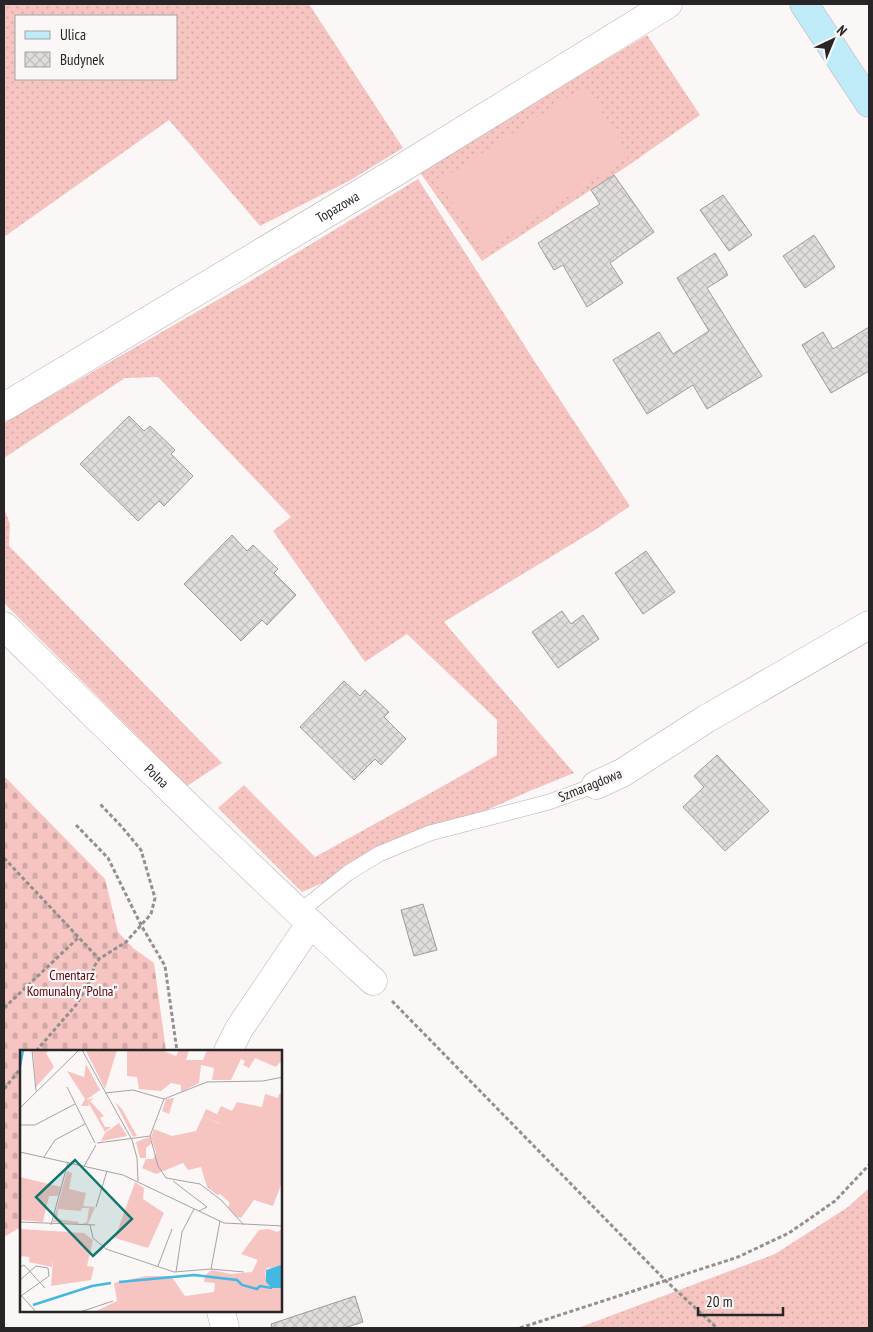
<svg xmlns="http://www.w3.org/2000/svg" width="873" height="1332" viewBox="0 0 873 1332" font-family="'PT Sans Narrow',sans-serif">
	<defs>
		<pattern id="grass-dots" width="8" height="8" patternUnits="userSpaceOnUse" patternTransform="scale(1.25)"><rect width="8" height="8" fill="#f6c5c2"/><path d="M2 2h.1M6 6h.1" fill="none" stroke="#d3a9a7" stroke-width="1.8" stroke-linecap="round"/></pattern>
		<pattern id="cemetery-stones" width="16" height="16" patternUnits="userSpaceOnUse" patternTransform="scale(1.25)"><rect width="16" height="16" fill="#f6c5c2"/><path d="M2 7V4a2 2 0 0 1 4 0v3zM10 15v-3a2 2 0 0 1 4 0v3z" fill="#d3a9a7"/></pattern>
		<pattern id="building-cross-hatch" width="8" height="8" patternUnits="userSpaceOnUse" patternTransform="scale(1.25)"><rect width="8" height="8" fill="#e1dddc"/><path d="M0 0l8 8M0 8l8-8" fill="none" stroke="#c1bebd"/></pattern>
	</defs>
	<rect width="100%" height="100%" fill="#fbf7f7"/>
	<path fill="url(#grass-dots)" fill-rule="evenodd" d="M4,4h305l94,144 -54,33 -89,45 -91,-106 -165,117zM16,16h160v63h-160z
		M647,35l53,80 -71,50 -147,96 -63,-90z
		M418,179l117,183 95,144 -35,24 -151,92 130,151 -42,17 -230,102 -84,-84 26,-23 71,72 137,-76 45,-26v-35l-90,-86 -42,28 -92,-131 18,-14 -133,-140 -33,1 -121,80v-35l248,-143z
		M4,508l6,16 -1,22 213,217 -35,23 -183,-183z
		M869,1188v140h-291l197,-74 73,-47z"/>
	<path fill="url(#cemetery-stones)" d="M4,776l101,103 13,53 15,16 21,15 12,88h-145v176l-17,10z"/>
	<path fill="#f6c5c2" d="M585,86l45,70 -146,95 -46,-69z"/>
	<path fill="url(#building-cross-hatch)" stroke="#9f9b9b" d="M614,175l40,57 -44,31 13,20 -36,24 -24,-42 -9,5 -16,-27 62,-39 -9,-14z
		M723,195l29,40 -23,16 -29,-41z
		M814,235l21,32 -30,21 -22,-32z
		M715,253l13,22 -21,13 55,88 -55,33 -14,-24 -46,29 -34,-54 46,-28 14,22 36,-23 -32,-53z
		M869,327v44l-38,22 -29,-48 21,-13 10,17z
		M129,416l15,15 6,-5 25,24 -4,4 22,22 -29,30 -5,-5 -21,20 -58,-57z
		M232,535l15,16 6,-6 25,24 -4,4 22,22 -29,30 -5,-5 -21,21 -57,-57z
		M646,551l29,41 -32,22 -28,-41z
		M562,611l9,13 12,-9 16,24 -41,29 -26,-36z
		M344,681l16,15 5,-6 24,22 -5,5 22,22 -25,26 -6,-6 -21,21 -54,-53z
		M717,755l52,56 -44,40 -42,-44 21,-20 -10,-11z
		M423,904l14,46 -23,6 -13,-46z
		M355,1296l8,26 -19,6h-72l-1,-4z"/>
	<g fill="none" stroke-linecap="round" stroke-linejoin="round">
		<g stroke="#b3afaf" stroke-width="16">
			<path id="lane" d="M299,912l49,-39 31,-19 51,-21 119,-31 47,-17"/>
		</g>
		<g stroke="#b3afaf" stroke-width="29">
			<g id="street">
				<path id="s1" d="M4,407l390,-234 274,-169"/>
				<path id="s2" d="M4,626c122,120 243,240 369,355"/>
				<path d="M596,785l26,-12 84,-54 163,-94"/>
				<path d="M228,1051l11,-22 71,-105"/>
				<path d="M221,1311l4,17"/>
			</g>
		</g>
		<g stroke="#b3afaf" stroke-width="29">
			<path id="secondary" d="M804,4l65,99"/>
		</g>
		<path stroke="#939090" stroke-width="3" stroke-dasharray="4 2.5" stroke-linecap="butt" d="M76,825l32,33 33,67 24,41 12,85
			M4,858l95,101
			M392,1001l273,279 52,48
			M4,1008l74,-70
			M36,1051l40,-46 12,-20 7,-20 4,-6 27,-17 25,-28 4,-16 -14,-48 -19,-23 -23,-24
			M4,1089l17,-21
			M520,1328l218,-71 51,-24 46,-32 34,-36"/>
		<use href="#lane" stroke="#fff" stroke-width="15"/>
		<use href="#street" stroke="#fff" stroke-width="28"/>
		<use href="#secondary" stroke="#c0ebf9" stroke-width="28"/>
	</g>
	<g text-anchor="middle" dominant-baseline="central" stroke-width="4.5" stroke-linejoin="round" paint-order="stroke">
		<g font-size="14" fill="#272525" stroke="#fbf7f7">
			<text stroke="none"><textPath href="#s1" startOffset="389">Topazowa</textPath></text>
			<text stroke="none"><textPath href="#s2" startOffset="214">Polna</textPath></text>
			<text transform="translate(590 785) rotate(-22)">Szmaragdowa</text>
		</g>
		<g font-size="14" fill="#5d030f" stroke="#fbf7f7">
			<text x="72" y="975">Cmentarz<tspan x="72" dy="16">Komunalny "Polna"</tspan></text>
		</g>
	</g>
	<g transform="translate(20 1050)">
		<rect width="262" height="262" fill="#fbf7f7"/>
		<path d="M13,0h17l-4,3 8,14 -18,20zM66,14l14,26 -14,10 8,-2 -4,3 14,15 -4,2 5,9h6l-6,5 -17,-30 1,4h-8l4,-7 -18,-28 17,6zM95,52l7,7 15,27 -4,1zM47,121l5,2 -3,16 17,4 -3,13 12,1 -7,17h-7l6,-2 2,-14h-7l-1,3 -23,-2 -1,10 22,3 -1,2 -25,-2zM0,127l41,10 -3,9h-9l-6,26 -23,-2zM115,132l9,6 -1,11 21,14 -16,35 -33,-10zM10,205l23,5 -1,7 -23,-5z" fill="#f6c5c2"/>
		<path d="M66,0h31l-12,39 -18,-36zM107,0h34l15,6 3,-6h10l-3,10h17l4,-10h75v14l-2,-2 -4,5 -21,-9 -6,10 -6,-3 2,-4 -4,-2 -10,21h-19l2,-12 -13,-3 -2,18 -18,9v-7l-10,-2 -10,8 -22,-2 -2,-12 -10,-1zM245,44l13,4 1,-4h3v88l-9,24 -19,-6 -13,18 -6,-2 -7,-9 2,-4 -10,-9 -3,1 -10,-8 -6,-20 -13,3 -5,-7 -27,11 -14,-6 4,-9h7l3,-6 -5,-16 3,-8 18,7 24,-5 7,-15 17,8 3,-7 -6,-3 4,-8 11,5 5,-9 25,5zM154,48l-5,16 -7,-3 4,-12zM99,73l8,13 -26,5 4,-8zM129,87l3,6 -6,5v10h-6l-4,-16zM249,179l8,3 5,-3v38l-15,1 -2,4 1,5 16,11v24h-188l23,-11 -3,-18 32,-7h25l14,20 29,-4 1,-9 -11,-1 1,-7 7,-5 19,4 21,-2 6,-12 -17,-6 18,-24z" fill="#f6c5c2"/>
		<path d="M0,179l64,4 9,7 -6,26 7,1 -3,13 -40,6 2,-26 -33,-4z" fill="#f6c5c2"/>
		<path d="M186,59l17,8 3,4 -3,4 -20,-9z" fill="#f6c5c2"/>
		<path d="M261,215l1,23h-10l-6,-6v-12z" fill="#42b8e2"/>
		<path fill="none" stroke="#42b8e2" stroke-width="2.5" d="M0,16l3,-16M99,232l75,-7 43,5 5,5 15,4 3,-3 12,2M13,255l59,-19 19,-3"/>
		<path fill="none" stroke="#a6a3a3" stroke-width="1" d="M12,0l4,41M62,0l50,90 5,18 1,23M47,37l28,56M85,43l28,-3 31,9 43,-17 56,-1 20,-4M0,58l59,-58M0,75h15l40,-21M130,86l8,30 8,12 34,6 21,16 23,25M77,93l53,-7 14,-37M0,102l103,23 101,48 59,3M24,107l11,-17 30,-16M64,116l12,-21M153,131l34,26 -8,4M76,157l11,-36M0,172l75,3M31,175l17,-63M70,175l3,13 13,11 68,23 37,-3 33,3M138,216l14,-37M0,217l4,-2 21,23M191,219l9,-48M156,222l6,-40 12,-23M0,230l16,-14 12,2 1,8 -28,20M0,244l16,18M60,262l33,-11"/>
		<path fill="#0f766e" fill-opacity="0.15" stroke="#0f766e" stroke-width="2.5" d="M55,110l57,59 -39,37 -57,-59z"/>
		<rect width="262" height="262" fill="none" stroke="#272525" stroke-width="2.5"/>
	</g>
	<rect width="873" height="1332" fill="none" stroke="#272525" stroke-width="10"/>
	<rect x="15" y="15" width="162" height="65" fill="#fbf7f7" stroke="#a6a3a3"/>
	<rect x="25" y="31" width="25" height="8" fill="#c0ebf9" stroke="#a6a3a3"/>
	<text x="60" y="40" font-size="15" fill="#272525">Ulica</text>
	<rect x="25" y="52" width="25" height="15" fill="url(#building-cross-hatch)" stroke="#a6a3a3"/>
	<text x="60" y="65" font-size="15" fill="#272525">Budynek</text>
	<g transform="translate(833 40) rotate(44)" stroke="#fbf7f7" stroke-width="4" paint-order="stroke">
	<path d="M0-4L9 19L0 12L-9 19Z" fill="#272525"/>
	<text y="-8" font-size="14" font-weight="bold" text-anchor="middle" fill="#272525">N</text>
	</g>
	<path d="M698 1307v8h85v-8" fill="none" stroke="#272525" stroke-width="2.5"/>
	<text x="706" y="1307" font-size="15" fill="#272525" stroke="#fbf7f7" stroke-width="4" paint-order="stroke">20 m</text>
</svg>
